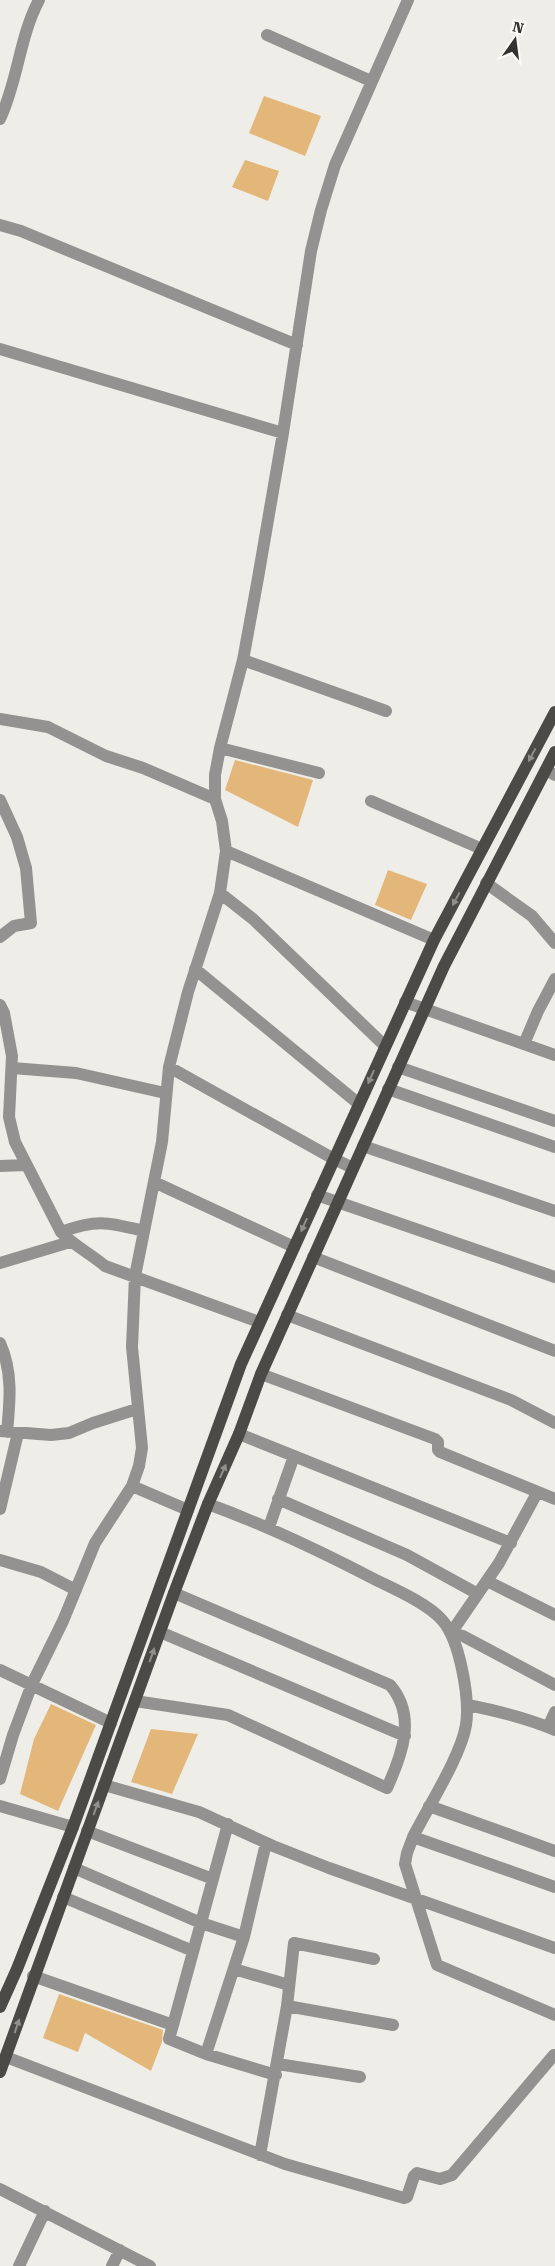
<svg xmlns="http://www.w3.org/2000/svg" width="555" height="2266" viewBox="0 0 555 2266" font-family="'Roboto Serif',serif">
	<rect width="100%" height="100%" fill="#eeede8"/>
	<path fill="#e3b779" d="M264,96l57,20 -16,40 -56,-23z
		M245,160l34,11 -11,30 -36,-14z
		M235,760l78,20 -15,47 -73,-37z
		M388,870l39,14 -16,36 -36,-15z
		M51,1704l45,21 -38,86 -38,-17 14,-55z
		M151,1729l47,5 -26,60 -41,-12z
		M59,1994l104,36 -1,12 -11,29 -66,-38 -7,19 -35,-14z"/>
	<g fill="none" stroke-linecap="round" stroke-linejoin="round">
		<path stroke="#939290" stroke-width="12" d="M408,0l-73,165 -14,45 -10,41 -28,182 -25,145 -15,82 -23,88 -5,27v24l7,22 4,30 208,89
			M267,35l104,46
			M0,119c18,-38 19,-81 39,-119
			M0,225l21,6 276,114
			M0,349l283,84
			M243,660l143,51
			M0,719l48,8 58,29 37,12 72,31
			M220,748l99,25
			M546,770l9,5
			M0,800l17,37 9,31 5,55 -17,3 -14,11
			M371,801l111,48
			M486,883l46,33 23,27
			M220,893l33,26 132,127
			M195,969l164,135
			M405,1002l150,53
			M0,1005l4,8 8,43 -3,61 6,25 46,90c12,13 30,22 44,34l154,56
			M524,1044l14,-33 17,-32
			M169,1067l165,92 19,9
			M398,1067l157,54
			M12,1068l64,5 89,20
			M388,1089l167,58
			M363,1146l192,65
			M0,1166l26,-1
			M154,1182l140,65
			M317,1195l238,82
			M61,1232c36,-13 46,-10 83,-1
			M313,1257l242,94
			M0,1263l70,-21
			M287,1315l224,85 44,23
			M0,1343c13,29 10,58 7,89
			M261,1374l174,65 3,3v8l2,2 115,47
			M0,1431l51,4 18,-2 24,-10 44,-14
			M239,1434l272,109
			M132,1486l56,24
			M537,1493l-38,70 -48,70 12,3 92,49
			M278,1499l129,56 71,39
			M208,1504c58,21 112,47 166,75 20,10 53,24 68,41 18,20 28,79 24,105 -5,31 -38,82 -53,112l142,50
			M0,1509l18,-76
			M269,1527l25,-71
			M0,1560l41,12 35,18
			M487,1581l68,34
			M160,1632l245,104
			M0,1670l111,53
			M135,1701l93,14 159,73c15,-33 30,-72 3,-103l-216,-92
			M468,1705c30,6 59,13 87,25
			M548,1727l7,-15
			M0,1779l13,-44 19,-51 31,-63 32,-78 37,-57 7,-20 3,-18 -10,-101 3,-71 27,-134 7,-75 19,-75 32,-99 6,-42
			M104,1785l95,27 74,34 56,22 226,80
			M0,1806l73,21
			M429,1806l126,45
			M87,1831l126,48
			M413,1837l-6,16 -2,11 32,101 118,50
			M266,1843l-22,94 -38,117 70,21
			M74,1868l127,55 43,14
			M63,1897l130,54
			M234,1969l55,16
			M33,1976l140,49 -4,14 37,15
			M287,2006l7,-63 80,16
			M173,2025l55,-201
			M6,2057l279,107 119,34 3,-1 7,-21 3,-3 23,6 12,-4 102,-120
			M278,2064l82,13
			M260,2155l27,-149 106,19
			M0,2189l150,77
			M19,2266l26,-55
			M112,2266l8,-16"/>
		<path stroke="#4b4a46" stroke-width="12" d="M0,2007l17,-38 56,-142 168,-463 193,-424 121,-228
			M0,2072l174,-479 34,-89 31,-70 22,-60 183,-408 111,-214"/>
	</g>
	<defs><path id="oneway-solid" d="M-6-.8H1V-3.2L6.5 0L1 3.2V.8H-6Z" transform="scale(1.25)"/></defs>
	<g fill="#92908c">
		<use href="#oneway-solid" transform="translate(532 755) rotate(118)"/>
		<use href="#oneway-solid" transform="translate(456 899) rotate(118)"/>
		<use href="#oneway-solid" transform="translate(371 1077) rotate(114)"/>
		<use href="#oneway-solid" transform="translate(304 1225) rotate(114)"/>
		<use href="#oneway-solid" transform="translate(223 1471) rotate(-66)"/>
		<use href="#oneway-solid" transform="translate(152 1655) rotate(-70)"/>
		<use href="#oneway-solid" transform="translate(96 1808) rotate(-70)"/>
		<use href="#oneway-solid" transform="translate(17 2026) rotate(-71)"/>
	</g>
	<g transform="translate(515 40) rotate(14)" stroke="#fcfaf5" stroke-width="4" paint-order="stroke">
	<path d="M0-4L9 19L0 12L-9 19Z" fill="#333230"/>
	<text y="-8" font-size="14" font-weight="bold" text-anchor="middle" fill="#333230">N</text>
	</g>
</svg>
